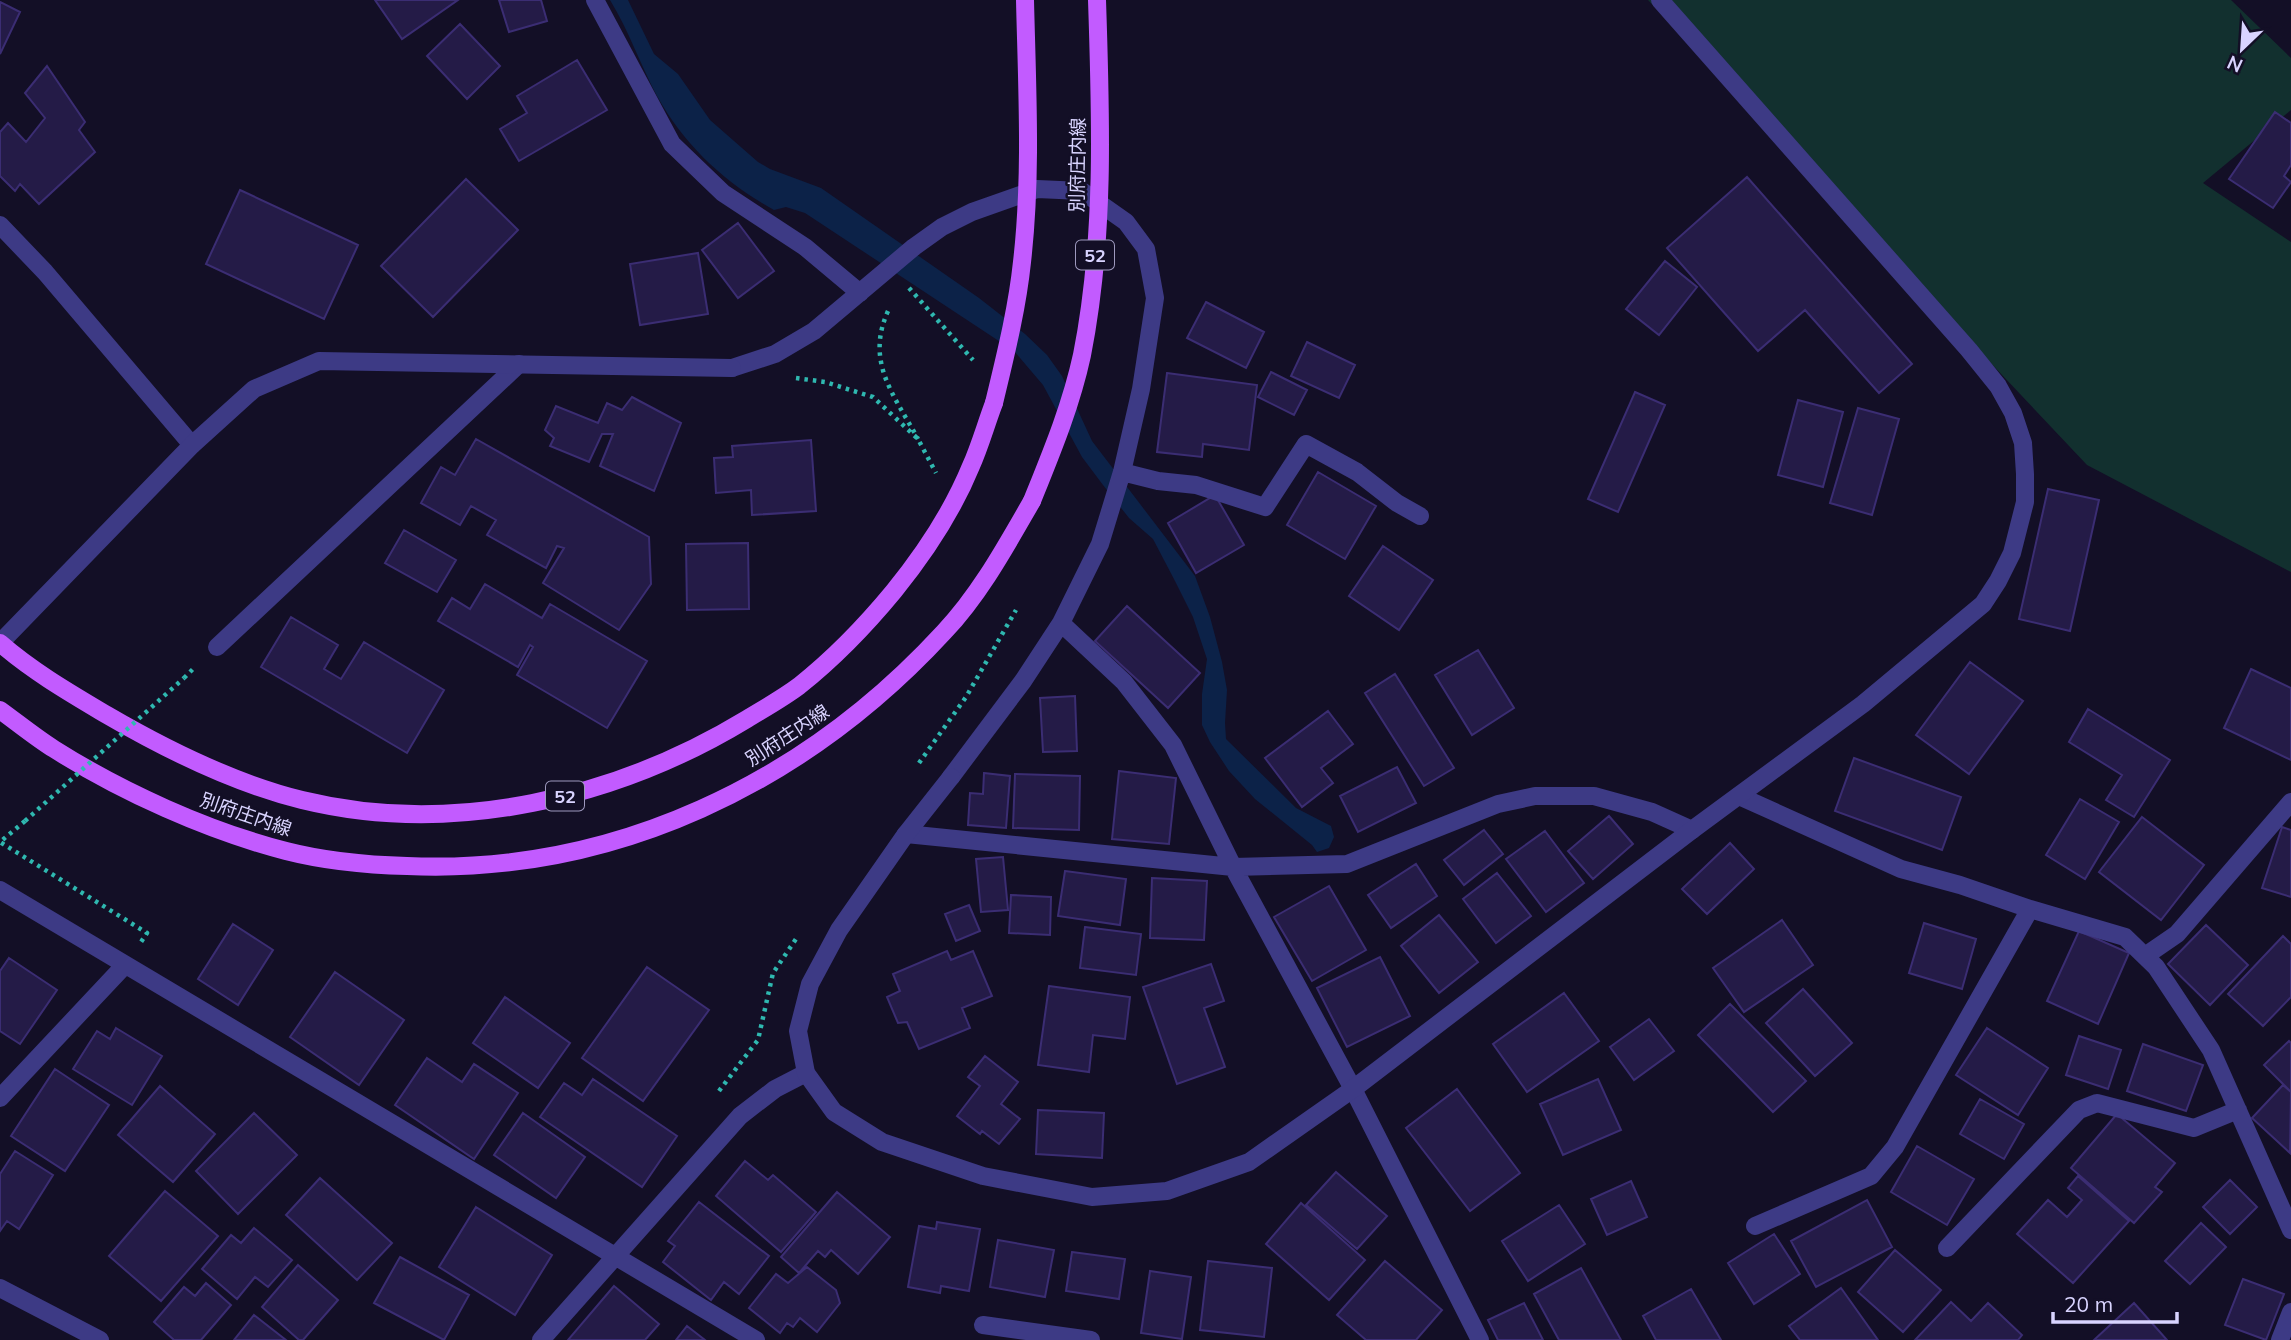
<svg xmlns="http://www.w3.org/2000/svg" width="2291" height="1340" viewBox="0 0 2291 1340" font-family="Mulish,'Noto Sans JP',sans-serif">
	<rect width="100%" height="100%" fill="#130f26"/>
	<path fill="#12302f" d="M1648,0h583l60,58v52l-88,73 88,59v330l-204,-107z"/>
	<path fill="#0c2248" d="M610,0h18l26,54 24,20 32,46 48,42 12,7 51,19 158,110 46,36 22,21 15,21 30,65 103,135 15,41 12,45 5,28 -2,33 1,16 70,69 35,18 3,11 -5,11 -12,4 -5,-7 -57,-46 -26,-28 -19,-29 -8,-17v-31l5,-35 -14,-42 -18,-36 -22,-42 -24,-21 -26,-33 -21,-28 -39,-72 -29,-34 -209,-138 -19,-6 -12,3c-50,-28 -89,-64 -117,-114 -17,-32 -28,-65 -47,-96z"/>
	<path fill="#241b47" stroke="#3b2d73" stroke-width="2" d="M375,0h83l-56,39z
		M499,0h42l6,21 -38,11z
		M0,2l20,10 -20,42z
		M460,24l40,42 -33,33 -40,-43z
		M577,60l30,50 -88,51 -19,-32 27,-16 -10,-17z
		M47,66l38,56 -6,8 16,22 -56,52 -19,-20 -5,7 -15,-15v-44l8,-9 18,19 19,-24 -20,-25z
		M2275,112l16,11v42l-7,11 7,6 -18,26 -44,-29z
		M1747,177l165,187 -33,29 -74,-83 -47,41 -91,-103z
		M466,179l52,51 -85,87 -52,-51z
		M240,190l118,55 -34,74 -118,-55z
		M738,223l36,48 -36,27 -36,-48z
		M698,253l10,61 -68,11 -10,-61z
		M1665,261l32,26 -38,48 -33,-26z
		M1206,302l58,30 -18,36 -59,-30z
		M1307,342l48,23 -16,33 -48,-22z
		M1271,372l36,18 -13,25 -36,-18z
		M1167,373l90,12 -8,65 -46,-6 -1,13 -45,-5z
		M1635,392l30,13 -47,107 -30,-13z
		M632,397l49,26 -27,68 -54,-25 13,-32h-11l-13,28 -39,-16 4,-8 -9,-8 11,-24 42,17 9,-20 15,7z
		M1798,400l45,12 -20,75 -45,-12z
		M1858,408l41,11 -27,96 -42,-12z
		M476,439l173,98 2,47 -32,46 -76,-47 21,-35 -7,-2 -11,22 -59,-33 9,-15 -25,-14 -11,19 -39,-22 20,-36 14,8z
		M811,440l5,71 -64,4 -1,-25 -35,3 -2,-35 19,-1 -1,-11z
		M1318,472l58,34 -31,53 -58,-34z
		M2048,489l51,11 -29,131 -51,-12z
		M1215,495l29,50 -48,28 -28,-50z
		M404,530l52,30 -19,32 -52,-29z
		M748,543l1,66 -62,1 -1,-66z
		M1383,546l50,34 -34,50 -50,-34z
		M485,584l57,34 8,-14 97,57 -40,67 -90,-53 16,-28 -3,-2 -12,22 -80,-46 14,-23 18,11z
		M1127,606l73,67 -32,35 -73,-67z
		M291,617l47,28 -14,24 17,10 23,-37 80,48 -37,63 -146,-86z
		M1478,650l36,58 -42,27 -37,-60z
		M1970,662l53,39 -54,73 -53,-39z
		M2251,669l40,19v72l-67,-32z
		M1395,674l59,94 -30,18 -59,-93z
		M1075,696l2,55 -34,1 -3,-54z
		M2088,709l82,51 -36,57 -28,-17 16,-25 -53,-33z
		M1328,711l25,33 -32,24 12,15 -31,24 -37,-49z
		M1854,758l107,39 -19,53 -107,-39z
		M1397,767l19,36 -58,29 -18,-36z
		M1119,771l57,7 -7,66 -57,-5z
		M984,773l26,3 -4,52 -38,-3 2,-32 13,1z
		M1015,774l65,2 -1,54 -66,-2z
		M2080,799l39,23 -34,57 -39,-24z
		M1609,816l24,28 -40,35 -25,-28z
		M2142,817l62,48 -43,55 -62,-48z
		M2282,827l9,3v67l-29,-9z
		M1484,830l19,24 -39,31 -20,-25z
		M1545,831l39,52 -38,29 -40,-53z
		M1730,843l24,26 -47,45 -25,-25z
		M1003,857l5,53 -27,2 -5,-53z
		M1416,864l21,32 -46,32 -23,-33z
		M1065,871l61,8 -6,46 -62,-9z
		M1497,873l34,43 -35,27 -33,-44z
		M1152,878l55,3 -3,59 -54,-2z
		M1329,886l37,64 -54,31 -38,-64z
		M1011,895l40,2 -1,38 -41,-2z
		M969,905l11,26 -24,10 -11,-27z
		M1439,915l39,47 -39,31 -38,-47z
		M1782,920l31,45 -69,47 -31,-44z
		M1924,923l52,16 -14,50 -53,-16z
		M233,924l40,26 -35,55 -40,-26z
		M2206,925l42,40 -38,40 -42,-41z
		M1085,927l56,7 -5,41 -56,-7z
		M2079,931l50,22 -31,71 -51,-23z
		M2283,936l8,8v53l-28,29 -35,-32z
		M947,951l4,9 22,-9 19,45 -30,12 8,20 -51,21 -12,-27 -9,1 -11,-26 13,-6 -7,-17z
		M1380,957l30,59 -63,31 -30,-59z
		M9,958l48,32 -37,54 -20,-13v-60z
		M1211,964l13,37 -20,7 21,59 -48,17 -34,-97z
		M647,967l62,43 -66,91 -61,-43z
		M335,972l69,48 -45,65 -69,-48z
		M1049,986l81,11 -5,42 -32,-4 -4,37 -51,-7z
		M1803,989l49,54 -37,33 -49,-53z
		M1564,993l35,48 -72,51 -34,-48z
		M505,997l65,46 -32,45 -65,-45z
		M1730,1004l76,77 -33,31 -75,-77z
		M1649,1019l25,32 -40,29 -24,-33z
		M116,1028l46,28 -30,49 -59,-36 24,-38 13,8z
		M1987,1028l61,40 -30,47 -62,-40z
		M2079,1036l42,14 -13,39 -42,-14z
		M2289,1041l2,2v49l-27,-27z
		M2143,1044l60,21 -17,46 -59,-20z
		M985,1056l33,26 -17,22 19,15 -21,25 -17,-13 -2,3 -23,-18 23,-30 -12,-9z
		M427,1058l35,24 12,-18 44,29 -44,66 -79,-54z
		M55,1069l54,36 -44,66 -54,-35z
		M593,1079l84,57 -35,51 -102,-70 24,-34 18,12z
		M1598,1079l23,51 -58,25 -23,-51z
		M2283,1085l8,7 -1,61 -38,-35z
		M160,1086l55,48 -42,48 -55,-47z
		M1457,1089l63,84 -50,38 -64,-83z
		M1980,1099l44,25 -20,35 -44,-25z
		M1038,1110l66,3 -2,45 -66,-4z
		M254,1113l43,42 -59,59 -42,-43z
		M523,1113l62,44 -29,41 -62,-43z
		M2117,1114l58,49 -20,24 7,5 -28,31 -63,-55z
		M1917,1146l57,33 -27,46 -56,-33z
		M15,1151l38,24 -34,54 -12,-8 -7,10v-57z
		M745,1161l23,19 5,-5 43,37 -35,40 -65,-56z
		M1336,1172l51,44 -30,33 -51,-44z
		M2078,1176l51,45 -56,62 -56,-49 31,-34 19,17 15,-17 -14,-12z
		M320,1178l72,65 -35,37 -71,-65z
		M2230,1180l27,27 -27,27 -27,-27z
		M1631,1181l16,36 -40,18 -16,-36z
		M165,1191l53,45 -57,65 -52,-45z
		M837,1192l53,45 -32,37 -27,-24 -6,7 -7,-6 -19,22 -18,-16z
		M1867,1200l25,47 -76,40 -25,-46z
		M699,1202l70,54 -30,38 -15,-12 -13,18 -48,-38 12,-16 -7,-5z
		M1301,1203l64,57 -36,40 -63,-56z
		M1559,1205l26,39 -57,37 -26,-40z
		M476,1207l76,48 -37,60 -76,-48z
		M937,1222l43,7 -11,62 -28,-5 -1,7 -32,-6 11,-61 17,3z
		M2201,1223l25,24 -36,37 -25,-23z
		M254,1228l38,32 -24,27 -13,-10 -18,22 -35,-30 29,-34 10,8z
		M1774,1234l26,40 -46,30 -26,-41z
		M998,1240l56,10 -9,47 -55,-10z
		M1895,1250l46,40 -38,42 -45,-40z
		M1072,1252l53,7 -6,40 -53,-8z
		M400,1257l69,38 -25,45 -70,-37z
		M1208,1261l64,7 -8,69 -64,-7z
		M1385,1261l57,49 -26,30h-50l-29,-25z
		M298,1265l40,35 -35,40h-4l-37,-33z
		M807,1267l29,23 4,13 -23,29 -17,-14 -7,9 -6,-4 -7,10 -31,-25 27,-34 12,9z
		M1581,1268l40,72h-62l-25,-46z
		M1150,1271l41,6 -9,62 -41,-6z
		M2243,1279l41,15 -18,46 -41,-15z
		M206,1283l25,22 -30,35h-27l-20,-18 30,-35 11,9z
		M614,1286l45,38 -14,16h-77z
		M1841,1288l37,52h-78l-11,-14z
		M1691,1289l30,51h-65l-13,-24z
		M1951,1302l20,19 17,-18 34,32 -4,5h-103z
		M1524,1303l19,37h-45l-10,-20z
		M2134,1303l33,37h-73z
		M254,1315l32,25h-52z
		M687,1326l18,14h-29z"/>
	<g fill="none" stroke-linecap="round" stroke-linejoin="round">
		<path stroke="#2fb8b0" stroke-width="4.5" stroke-dasharray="3.5 5" stroke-linecap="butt" d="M909,288l64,72
			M888,311c-23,51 6,84 30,128
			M796,378l29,4 48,15 45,42 18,34
			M184,678l12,-12
			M919,763l47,-66 50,-87
			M25,821l-25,21 147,91 -6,9
			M719,1091l39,-51 15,-67 25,-37"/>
		<path stroke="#3d3a85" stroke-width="18" d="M595,0l77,144 51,49 82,54 55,46
			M0,225l45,47 147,173
			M732,368l43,-14 39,-23 100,-84 28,-20 30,-15 65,-23 45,2 44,31 20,27 9,49 -14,91 -19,83 -22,72 -39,79 -38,58 -72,96
			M1122,472l36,9 38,4 69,22 41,-63 51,28 40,31 23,13
			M1061,623l63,59 49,63 60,122 120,222 127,251
			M217,647l302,-283
			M1739,796l162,73 59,16 70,24 95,28 31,30 55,83 80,180
			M906,834l327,33 114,-3 151,-60 37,-8h59l58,16 40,18
			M0,890l756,450
			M2145,956l32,-22 114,-132
			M0,1098l124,-132
			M1755,1226l116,-50 24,-29 135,-238
			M1947,1248l132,-138 18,-7 97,25 44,-18
			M0,1288l100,52
			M983,1325l108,15
			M541,1340l199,-224 35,-27 31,-16
			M2280,1340l11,-28"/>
		<path stroke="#3d3a85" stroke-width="18" d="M0,643l192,-198 62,-56 65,-28 413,7
			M951,777l-45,57 -67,96 -29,54 -12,47 8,42 28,39 48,30 101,34 109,21 75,-6 82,-29 104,-73 339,-259 171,-126 120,-100 15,-23 14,-28 13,-51v-28l-2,-31 -10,-30 -15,-27 -29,-36 -309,-350"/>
		<path stroke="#c25bff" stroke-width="18" d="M0,643c32,28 70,50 107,72 60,35 126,68 195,85 151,37 315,-2 445,-81 18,-11 36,-21 52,-33 34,-27 67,-61 95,-95 30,-37 59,-81 77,-125 9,-20 15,-42 23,-63
			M0,710c18,13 35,27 54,39 68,43 154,82 232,102 39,10 81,14 121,15 207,9 398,-83 537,-234 36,-38 62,-86 88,-131"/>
		<path stroke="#2fb8b0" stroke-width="4.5" stroke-dasharray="3.5 5" stroke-linecap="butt" d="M25,821l159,-143"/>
		<path stroke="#c25bff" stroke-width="18" d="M994,403c11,-46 23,-93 28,-141 10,-87 5,-175 3,-262
			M1032,501c19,-47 39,-95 50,-146 23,-116 19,-237 15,-355"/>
	</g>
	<g text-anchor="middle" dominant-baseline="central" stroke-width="5" stroke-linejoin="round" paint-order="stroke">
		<g fill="#130f26" stroke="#9e99be" stroke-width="2">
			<rect x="1076" y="240.5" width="38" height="29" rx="5"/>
			<rect x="546" y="781.5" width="38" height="29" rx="5"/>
		</g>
		<g font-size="18" font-weight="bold" fill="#d9d4ff">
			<text x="1095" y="255">52</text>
			<text x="565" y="796">52</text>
		</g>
		<g font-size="19" fill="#d9d4ff" stroke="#130f26">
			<text transform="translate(1077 165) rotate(-89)">別府庄内線</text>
			<text transform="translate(787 735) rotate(-33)">別府庄内線</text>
			<text transform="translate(246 814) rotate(19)">別府庄内線</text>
		</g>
	</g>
	<g transform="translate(2242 49) rotate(205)" stroke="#130f26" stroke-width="5" paint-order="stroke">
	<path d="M0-5L12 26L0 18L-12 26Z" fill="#d9d4ff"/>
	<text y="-10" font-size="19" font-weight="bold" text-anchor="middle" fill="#d9d4ff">N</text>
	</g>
	<path d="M2053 1312v10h124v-10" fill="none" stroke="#d9d4ff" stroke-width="3.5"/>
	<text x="2064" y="1312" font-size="21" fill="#d9d4ff" stroke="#130f26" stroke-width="5" paint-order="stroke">20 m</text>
</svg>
